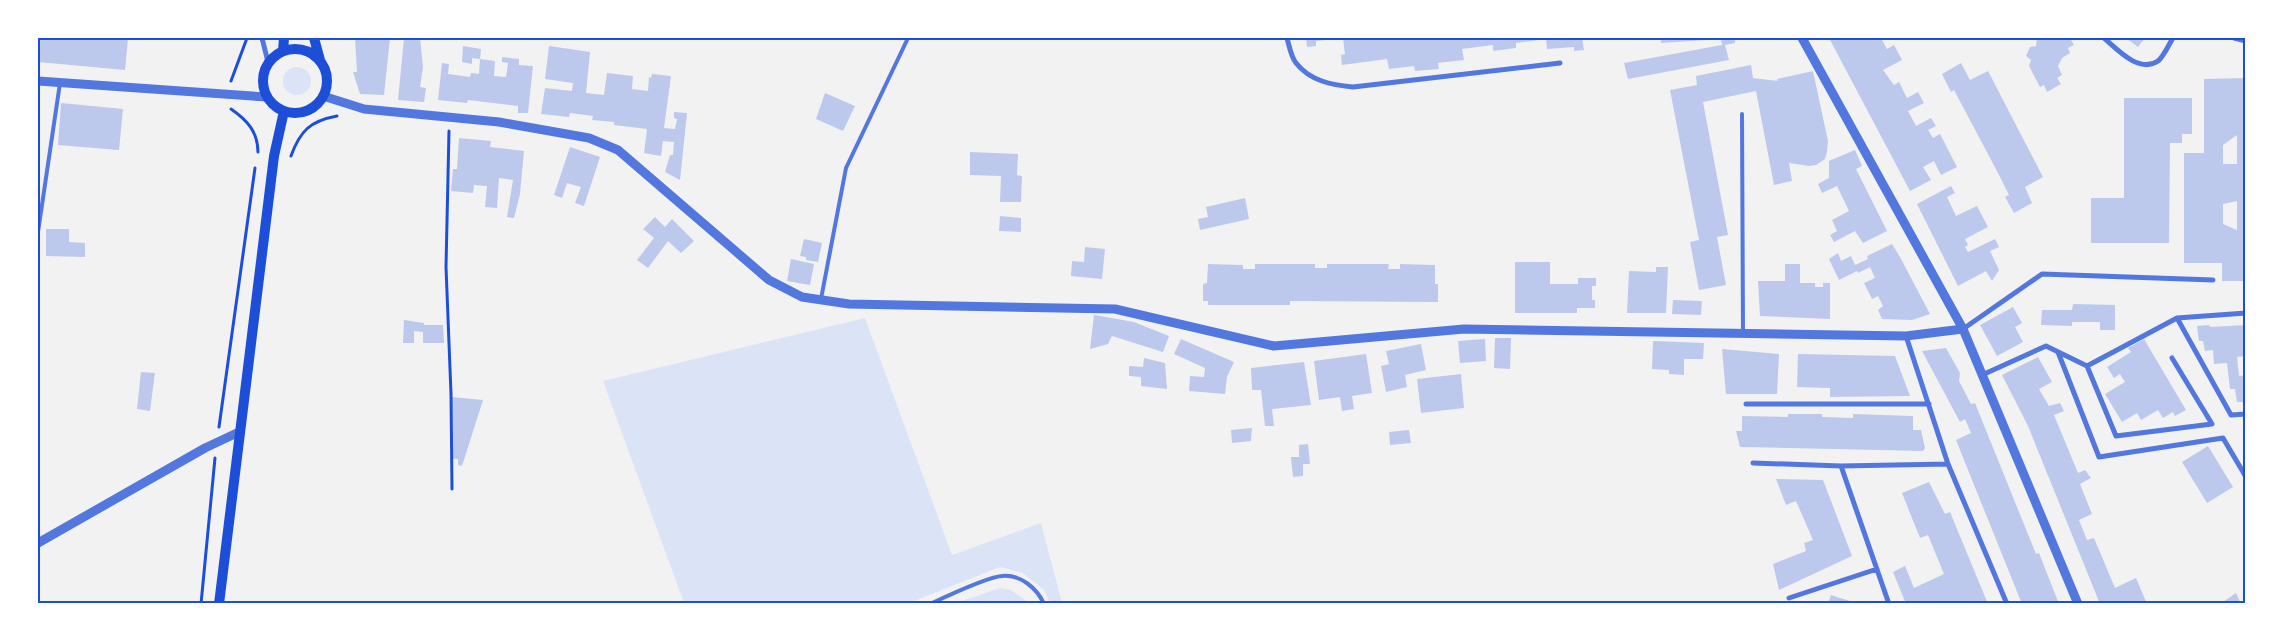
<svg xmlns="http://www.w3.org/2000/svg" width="2283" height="641" viewBox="0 0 2283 641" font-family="'Fira Sans Condensed',sans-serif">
	<rect width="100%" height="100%" fill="#f2f2f2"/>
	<path fill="#dbe4f7" d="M283 81a14 14 0 1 1 28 0a14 14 0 1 1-28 0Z
		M865,318l87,237 89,-32 21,80h-12l-6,-13 -21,-17 -23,-6 -91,36h-225l-81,-222z
		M1000,588l11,2 18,13h-73z"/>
	<path fill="#bdc9ec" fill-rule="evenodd" d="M38,38h90l-3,32 -87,-8z
		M355,38h35l-6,57 -24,-1 -7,-22h4z
		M404,38h16l3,29 -3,20 6,1 -2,14 -26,-2z
		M1306,38h28v1l-18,2v5l-9,1z
		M1343,38h239l2,12 -10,1v-4l-27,2 -1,-10 -30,4v5l-23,3v-6l-31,4 2,11 -26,3 1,6 -24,2 -1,-5 -25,3 -2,-10 -45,6 -1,-10 4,-1z
		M1661,38h74v5l-10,2 4,15 -101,19 -4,-16 98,-18 -1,-6 -60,4z
		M1829,38h52l6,11 7,-4 8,15 -19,10 11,15 5,-3 8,16 11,-6 6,11 -16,8 8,15 15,-8 5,8 -8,4 5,8 7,-4 17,33 -16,8 -7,-14 -11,6 8,13 -21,11z
		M2037,38h33l4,7 -6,3 2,5 -8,5 -4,8 4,9 -5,3 4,6 -14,8 -3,-7 -4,2 -11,-21 2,-6 -5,-4 4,-9 6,-1z
		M2126,38h19l-7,9z
		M463,46l18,3 -1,10 15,2 -1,15 12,1 2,-14 -6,-1v-5l17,2v6l14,1 -5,47h-10v-7l-50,-6 -1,3 -29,-3 4,-37 7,1 -1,10 22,3 1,-4 8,1 1,-15 -8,-1v6l-10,-2z
		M549,46l41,6 -4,41 18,2 3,-22 26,3 -1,13 16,2 1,-14 2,1 1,-4 19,2 -7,52 11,1 2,-10 -3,-1v-6l13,1 -7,67 -15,-8 5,-17h3l1,-13 -11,-1 -2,15 -17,-3 3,-24 -33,-4v-3l-22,-2 1,-4 -23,-3 -1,4 -28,-3 4,-26 27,3 1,-8 -28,-4z
		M1961,63l9,17 18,-9 55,106 -18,10 7,16 -18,10 -9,-16 4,-2 -11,-22 -44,-83 -3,2 -9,-18z
		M1751,65l2,13 25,3 -1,-2 36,-8 15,70 -1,11 -2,7 -9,6 -7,1 -20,-3 3,18 -18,4 -18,-94 -53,11 25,133 -11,2 9,48 -27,5 -9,-48 9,-2 -29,-150 27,-5 -1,-9z
		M2246,78v203h-24v-18h-38v-110h20v-74zM2237,135v29h-14v-19zM2237,201v29l-14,-6v-20z
		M825,93l30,13 -12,25 -27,-12z
		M2124,98h68v36h-10v9h-12l-1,100h-78v-45h33z
		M61,103l62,6 -4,41 -61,-5z
		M459,138l32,3 -1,6 34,4 -4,43 -6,24 -7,-1 6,-37 -14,-2 -2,30 -12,-1 2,-21 -13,-1 -1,8 -22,-2 2,-22h4z
		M570,147l30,10 -16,49 -9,-3 6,-16 -14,-4 -5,15 -8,-3z
		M1855,150l7,16 -6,3 31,62 -24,12 -8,-12 -21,11 -4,-7 7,-4 -5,-11 17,-9 -12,-25 -15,7 -4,-9 11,-6v-17z
		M970,152l48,2 -1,21 5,1 -1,26h-21l1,-26 -31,-1z
		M1951,186l4,7 -8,4 9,19 21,-10 11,21 -23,12 3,6 -3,2 3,5 27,-13 4,8 -9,4 9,19 -7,11 -6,-10 -28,15 -41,-82z
		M1245,198l4,21 -49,11 -2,-11 10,-2 -2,-10z
		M1000,216l21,2v14l-22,-1z
		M655,217l10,10 7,-8 22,22 -13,12 -13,-12 -20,27 -11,-8 17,-22 -11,-9z
		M46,229h23v13l16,1v14l-39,-1z
		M804,239l18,4 -4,19 -12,-2v-3l-6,-1z
		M1892,244l8,13 30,57 -18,6 -30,-1 -4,-9 5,-4 -5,-10 -6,3 -8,-16 11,-5 -5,-11 -12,6 -1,-2 -18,9 -10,-21 9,-6 3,8 10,-5 4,9 13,-6 -1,-3z
		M1085,247l20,2 -3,30 -31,-3 1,-15 12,1z
		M791,259l23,5 -4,21 -23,-4z
		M1515,262h35v22h28v-6h18v8h-4v14h3v8h-18v5h-62z
		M1208,264l35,1v4h12v-5h60v4h12v-4h62l-1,5h12v-5l35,1v19h3v18l-148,-1v4h-82v-4h-5v-17l4,-1z
		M1785,264h15v19h15v4h8v-4h7v36l-70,-3 -2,-35h27z
		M1656,267h12l-2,46h-39l2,-42 27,1z
		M1673,300l29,1 -1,14 -29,-1z
		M2073,304l42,1v25h-15v-8h-28v4l-31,-1 1,-15h30z
		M2013,307l9,16 -7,4 8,15 -26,14 -17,-31z
		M1094,315l40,7 35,14 -6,16 -51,-16 -4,8 -18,5z
		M404,320l20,3v2h19l1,18h-21v-11l-9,-1v12h-11z
		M2209,325l1,2 36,-2v31l-9,1 2,19 7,-1v27h-9l-2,-13h-5l-3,-26 -13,1 -1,-14 -8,1 -2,-10h-4l-2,-15z
		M1495,338h16l-1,31 -16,-1z
		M1181,339l53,23 -7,15 -2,17 -36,-3 1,-15 14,1 1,-9 -31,-14z
		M1485,339l1,22 -26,2 -2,-22z
		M2144,339l42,71 -11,6 -2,-4 -10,6 -5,-8 -17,10 -4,-7 -15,9 -17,-28 20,-12 -5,-8 -6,4 -7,-11 24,-15 -3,-4z
		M1653,341l51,2 -1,16h-19v16l-15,-1v-4l-17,-1z
		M1421,344l5,26 -21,5 2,12 -21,5 -5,-26 8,-2 -3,-13z
		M1946,348l14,25 -1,8 12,23 4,-1 4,10 57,141 3,-1 20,51h-37l-66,-164 15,-7 -6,-14 -5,3 -38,-71z
		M1722,349l57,5 -2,40h-51z
		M1366,354l6,39 -20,3 2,13 -12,2 -2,-14 -21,3 -5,-39z
		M1798,354l97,2 15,40 -80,1v-9l-33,-1z
		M2038,357l14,25 -13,7 10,17 11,-3 4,8 -10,4 24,58 7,-3 6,8 -11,6 12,30 -13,6 8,20 7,-2 21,50 21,-10 11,26h-47l-72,-178 -26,-51z
		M1144,358l21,5 2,26 -26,-3v-9l-12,-1v-10l14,1z
		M1304,362l7,43 -39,4 2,17h-9l-4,-36h-9l-1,-22z
		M141,372l14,1 -5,38 -13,-2z
		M1461,374l3,34 -43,5 -4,-34z
		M452,397l31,3 -21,66 -4,-1v-6h-5z
		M1788,414h34v3l31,1v-4l60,2v14h8l4,18 -2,3 -183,-4 -4,-16h6v-15l46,1z
		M1252,428l-1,13 -19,2 -1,-13z
		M1409,430l2,13 -21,2 -1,-13z
		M1308,444l2,20h-7v12l-10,1 -2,-20h8v-12z
		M2208,446l25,41 -26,16 -25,-41z
		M1776,479l47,1 29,76 -73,34 -6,-26 33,-13 -2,-8 9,-3 -17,-39 -10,4z
		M1929,482l16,32 5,-2 38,92 -42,-2 -2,2h-38l-13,-32 12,-6 9,22 30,-14 -16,-39 -8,3 -18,-45z
		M2236,593l5,11h-21z
		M1831,595l25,8v1h-28z"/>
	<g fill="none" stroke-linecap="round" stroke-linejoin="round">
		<path stroke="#1d4ed8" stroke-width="3" d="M231,81l16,-43
			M231,109c16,11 27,23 27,43
			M449,131l-3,136 5,127 1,95
			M291,156c9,-25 19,-35 46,-40
			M219,427l36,-259
			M201,604l14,-146"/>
		<path stroke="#5277de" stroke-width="4" d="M1742,114l1,220
			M38,232l22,-149
			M821,299l25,-131 62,-130
			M930,604c15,-7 57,-27 72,-28 18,-2 35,12 42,28"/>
		<path stroke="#5277de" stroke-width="5" d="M262,38l6,24
			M1287,38c2,7 4,19 9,25 14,18 36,22 57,24l207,-24
			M2104,38c13,11 35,36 54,23 6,-5 11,-17 15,-23
			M2234,38l12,3
			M2177,318l54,97 15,-1
			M1963,329l79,-55 171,6
			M1906,336l42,128 59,140
			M2058,352l41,105 124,-19 23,39
			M2087,366l90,-48 69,-5
			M1982,375l64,-29 41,20 29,70 96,-12 -40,-66
			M1746,404h183
			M1753,463l88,3 107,-2
			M1841,466l48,138
			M1789,598l88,-29"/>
		<path stroke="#5277de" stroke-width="9" d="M1802,38l161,291 115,275
			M38,81l228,16
			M323,96l41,13 135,13 90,16 29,12 151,130 33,17 47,7 266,5 159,37 190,-17 442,7 57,-7
			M38,543l167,-95 34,-16"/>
		<path stroke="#1d4ed8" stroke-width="10" d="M314,38l6,22
			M263 81a32 32 0 1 1 64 0a32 32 0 1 1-64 0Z
			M283,51l1,-13
			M219,604l55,-448 10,-45"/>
	</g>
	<rect width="2283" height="641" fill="none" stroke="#ffffff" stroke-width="78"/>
	<rect x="39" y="39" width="2205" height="563" fill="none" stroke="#1d4ed8" stroke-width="2"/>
</svg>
